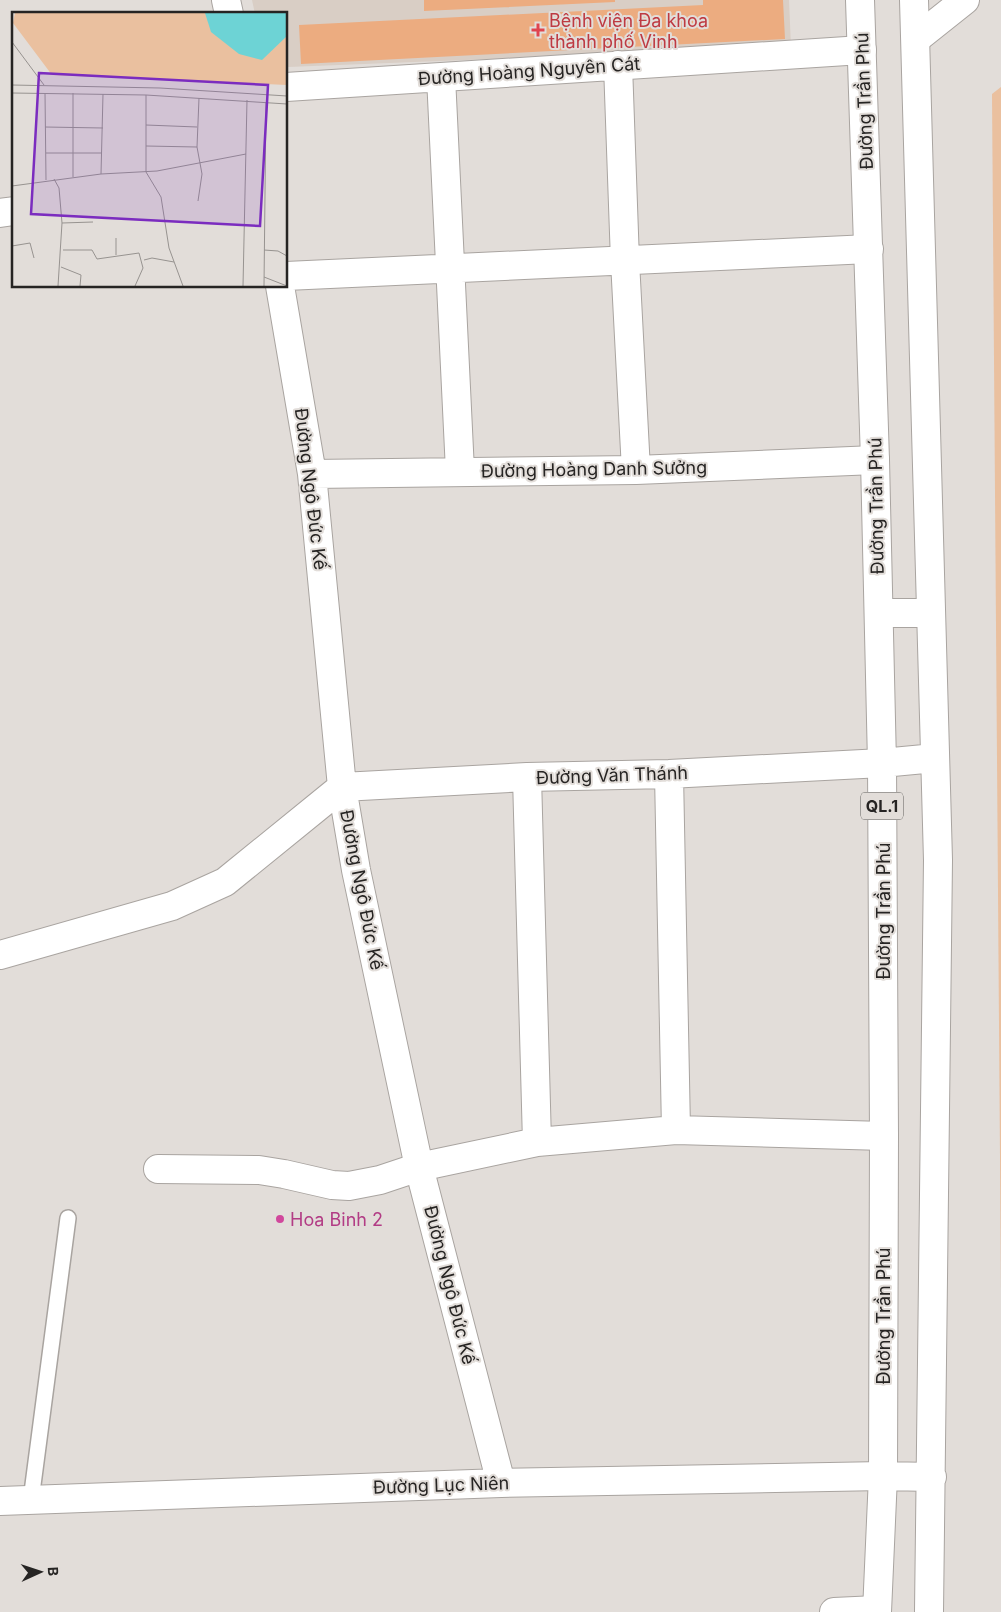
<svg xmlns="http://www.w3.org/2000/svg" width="1001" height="1612" viewBox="0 0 1001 1612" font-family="Inter,sans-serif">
	<rect width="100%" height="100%" fill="#e2ddd9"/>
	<path fill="#d9cec5" d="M252,0h537l2,47 -503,20 -2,-1v-52h-31z"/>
	<path fill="#eac09f" d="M1001,87v1203l-9,-1196z"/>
	<path fill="#ecac80" d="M424,0h191v2l-191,9z
		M703,0h80l2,39 -484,25 -2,-39 404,-20z"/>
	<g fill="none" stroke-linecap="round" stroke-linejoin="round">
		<g stroke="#a9a4a0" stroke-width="18">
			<path id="service" d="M31,1500l37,-282"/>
		</g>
		<g stroke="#a9a4a0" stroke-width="30">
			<path id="minor" d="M226,0l3,14
				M618,65l7,196 11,209
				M441,77l19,394
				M286,87l576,-37
				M0,213l14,-2
				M286,276l583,-27
				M280,286l32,188 30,313 14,83 63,297 82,316
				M312,474l324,-4 239,-10
				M669,774l7,356
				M527,777l10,365
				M0,955l172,-49 53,-24 117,-95 185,-10 142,-3 213,-11
				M158,1169l101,1 25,4 48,11 17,1 31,-6 39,-13 118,-25 139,-12 208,6
				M0,1501l501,-18 382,-7
				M834,1612l43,-2"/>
		</g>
		<g stroke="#a9a4a0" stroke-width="30">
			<path id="tertiary" d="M916,39l49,-39"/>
		</g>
		<g stroke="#a9a4a0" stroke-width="30">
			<path id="primary" d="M860,0l15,460 7,303 2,373 -1,340 -6,136
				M914,0l24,860 -9,752
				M879,613h52
				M882,763l53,-5
				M883,1476l49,1"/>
		</g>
		<use href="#service" stroke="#fff" stroke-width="15"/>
		<use href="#minor" stroke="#fff" stroke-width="28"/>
		<use href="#tertiary" stroke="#fff" stroke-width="28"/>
		<use href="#primary" stroke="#fff" stroke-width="28"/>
	</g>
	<path fill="#e0444e" stroke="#e2ddd9" stroke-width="2" d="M535.5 22.5h5v5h5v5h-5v5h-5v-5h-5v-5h5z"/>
	<circle fill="#d1479c" stroke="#e2ddd9" stroke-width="2" cx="280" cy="1219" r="5"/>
	<g text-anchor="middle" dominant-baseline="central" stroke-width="4" stroke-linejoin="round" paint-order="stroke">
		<rect fill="#e2ddd9" stroke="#5e5c5a" stroke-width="1" x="861" y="792.5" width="42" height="27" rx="4"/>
		<g font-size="16" font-weight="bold" fill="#262423">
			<text x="882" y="806">QL.1</text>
		</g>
		<g font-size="18" fill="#be3a42" stroke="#e2ddd9" text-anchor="start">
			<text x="549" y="20">Bệnh viện Đa khoa<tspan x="549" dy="21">thành phố Vinh</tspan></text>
		</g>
		<g font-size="18" fill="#262423" stroke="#e2ddd9">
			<text transform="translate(529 71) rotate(-4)">Đường Hoàng Nguyên Cát</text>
			<text transform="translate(864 101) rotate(-92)">Đường Trần Phú</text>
			<text transform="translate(594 469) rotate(-1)">Đường Hoàng Danh Sưởng</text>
			<text transform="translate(311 489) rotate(83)">Đường Ngô Đức Kế</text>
			<text transform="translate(876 506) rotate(-91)">Đường Trần Phú</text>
			<text transform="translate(612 775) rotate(-2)">Đường Văn Thánh</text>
			<text transform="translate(362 890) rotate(79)">Đường Ngô Đức Kế</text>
			<text transform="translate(883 911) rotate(-90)">Đường Trần Phú</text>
			<text transform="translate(450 1285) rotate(76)">Đường Ngô Đức Kế</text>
			<text transform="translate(883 1316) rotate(-90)">Đường Trần Phú</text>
			<text transform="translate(441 1485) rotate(-2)">Đường Lục Niên</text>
		</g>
		<g font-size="18" fill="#b23c85" stroke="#e2ddd9" text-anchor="start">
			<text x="290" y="1219">Hoa Binh 2</text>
		</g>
	</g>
	<g transform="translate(12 12)">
		<rect width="275" height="275" fill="#e2ddd9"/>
		<path d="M3,1h272v72l-235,-10 -39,-52z" fill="#eac09f"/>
		<path d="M193,1h82v23l-25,24 -23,-6 -28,-22z" fill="#6dd3d5"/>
		<path fill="none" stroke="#979390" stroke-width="1" d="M0,30l32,43M0,73l148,3 127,8M0,81l134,2 141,9M33,81l1,87M134,83v77l15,25 8,51 14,38M134,113l51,2M33,115l58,1M134,134l51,1M34,141h56M89,162l2,-80M61,165v-84M42,167l5,9 3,35 -4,63M0,174l89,-12 56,-3 89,-17M186,189l4,-27 -5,-27 2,-49M50,211l31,-1M104,226v17M0,234l18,-3 4,15M51,238h29l5,9 42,-6 4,15 -8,18M252,238l14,1 9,5M132,248l8,-2 22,4M49,255l20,8 -1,11M252,265l23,9M231,274l4,-186M252,274l2,-184"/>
		<path fill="#7b2cbf" fill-opacity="0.15" stroke="#7b2cbf" stroke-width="2.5" d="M27,61l229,12 -8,141 -229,-12z"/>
		<rect width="275" height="275" fill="none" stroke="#262423" stroke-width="2.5"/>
	</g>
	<g transform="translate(40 1572) rotate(87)" stroke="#e2ddd9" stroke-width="4" paint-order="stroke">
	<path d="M0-4L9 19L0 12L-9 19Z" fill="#262423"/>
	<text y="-8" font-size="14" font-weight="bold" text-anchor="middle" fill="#262423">B</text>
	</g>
</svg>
